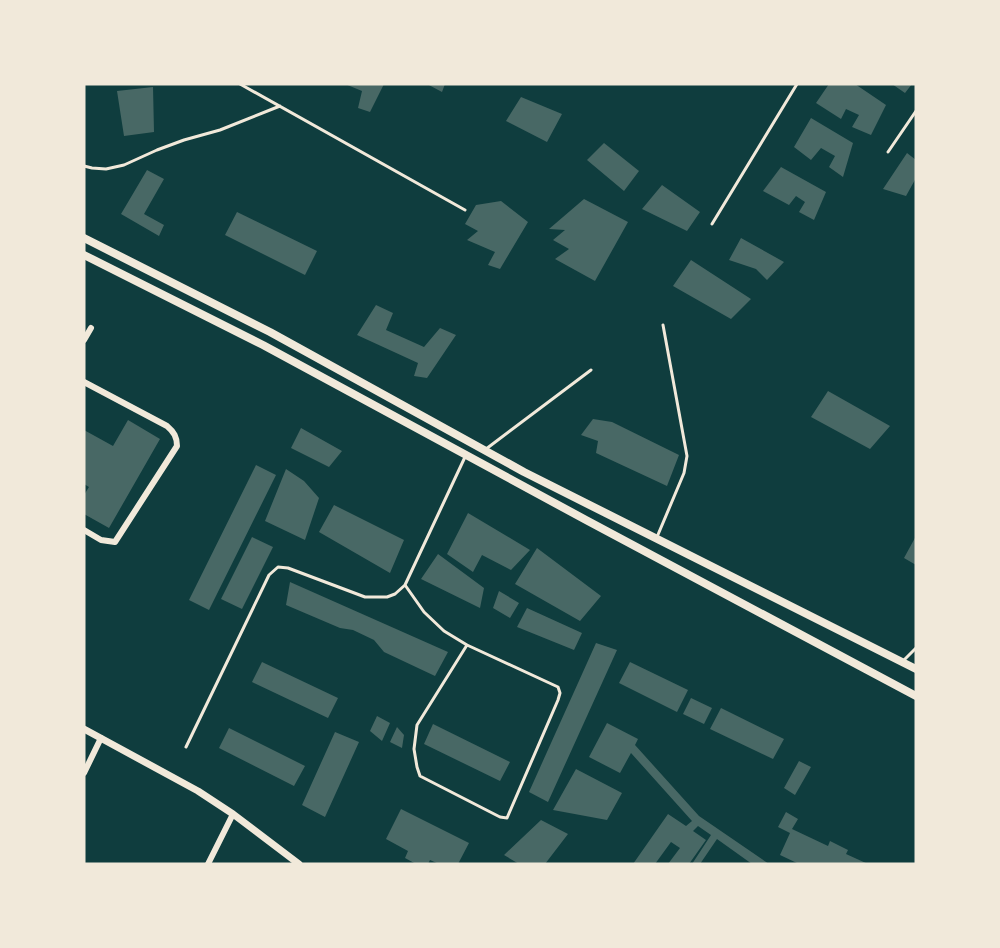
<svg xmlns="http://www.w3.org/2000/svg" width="1000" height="948" viewBox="0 0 1000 948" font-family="'Source Sans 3',sans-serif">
	<rect width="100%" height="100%" fill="#0f3d3e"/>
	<path fill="#486865" d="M345,84h39l-14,28 -12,-4 4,-17z
		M427,84h18l-3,8z
		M829,84h26l31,21 -15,30 -19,-8 7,-12 -13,-6 -5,10 -25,-16z
		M892,84h20l-7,9z
		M153,87l1,45 -30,4 -7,-45z
		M521,97l41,17 -15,28 -41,-21z
		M811,118l42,25 -10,34 -14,-10 6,-11 -14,-8 -10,12 -17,-13z
		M604,143l35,28 -15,20 -37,-31z
		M907,153l9,7v18l-10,18 -23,-7z
		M781,167l45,25 -12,28 -15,-8 6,-10 -9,-6 -7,9 -26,-14z
		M147,170l17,9 -20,35 20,11 -5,11 -38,-22z
		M662,185l38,27 -13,19 -45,-22z
		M584,199l44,23 -33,59 -40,-22 14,-10 -16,-9 12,-10 -16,-1z
		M501,201l27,21 -28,47 -12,-4 7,-13 -28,-12 11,-9 -13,-7 11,-19z
		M237,212l80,39 -12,24 -80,-40z
		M741,238l43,24 -17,18 -11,-11 -27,-9z
		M691,260l60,39 -20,20 -58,-33z
		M376,305l17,8 -7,17 38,17 16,-19 16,7 -29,43 -13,-2 4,-13 -61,-28z
		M828,391l62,35 -20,23 -59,-32z
		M593,419l19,3 67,33 -12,31 -71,-33 2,-12 -17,-6z
		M128,420l32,19 -51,89 -25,-14v-19l5,-8 -5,-3v-54l29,16z
		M301,428l41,23 -13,16 -38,-19z
		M256,465l20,10 -67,135 -20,-10z
		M286,469l18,12 15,17 -14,42 -40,-19z
		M334,505l70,35 -14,33 -71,-41z
		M468,513l62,37 -19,20 -29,-15 -9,17 -26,-18z
		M916,536v29l-12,-7z
		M252,537l21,10 -31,62 -21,-10z
		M537,548l64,48 -21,25 -65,-37z
		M438,554l46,34 -4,20 -59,-29z
		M290,582l158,70 -13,24 -51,-24 -10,-12 -21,-10 -13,-2 -54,-23z
		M499,591l20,12 -9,15 -17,-10z
		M527,608l55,25 -8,17 -57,-23z
		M596,643l21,7 -69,152 -19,-10z
		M262,662l76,36 -10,20 -76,-36z
		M630,662l58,28 -11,22 -58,-29z
		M691,698l21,10 -8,16 -21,-10z
		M721,708l63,31 -11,20 -63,-30z
		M377,716l13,7 -8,18 -12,-10z
		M607,723l31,16 -3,6 64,71 70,48h-17l-35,-25 -17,25h-8l19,-29 -13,-9 -5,5 13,9 -17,24h-21l12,-16 -9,-6 -16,22h-22l35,-50 18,12 6,-5 -61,-68 -11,20 -31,-16z
		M433,724l77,38 -10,19 -76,-37z
		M397,727l7,8 -2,13 -12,-6z
		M229,728l76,38 -11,20 -75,-38z
		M335,732l24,10 -34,75 -23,-12z
		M799,761l12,6 -16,28 -11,-7z
		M576,769l46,24 -15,27 -54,-10z
		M401,809l68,34 -11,21h-19l-9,-4 -2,4h-12l-11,-6 3,-7 -22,-12z
		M786,812l12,7 -6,10 36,17 2,-5 18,9 -2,4 22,10h-69l-19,-9 10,-22 -12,-6z
		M541,820l27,14 -23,30h-26l-15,-9z"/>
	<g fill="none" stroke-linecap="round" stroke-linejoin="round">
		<path stroke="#f1e9da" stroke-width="3" d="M240,84l225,126
			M888,152l28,-41
			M84,166l8,2 14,1 18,-4 33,-15 27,-10 36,-10 60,-24
			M712,224l85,-140
			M486,449l105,-79
			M657,537l27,-64 3,-17 -24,-131
			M405,585l19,27 20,19 23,14 91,42 2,6 -2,7 -51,118 -7,-1 -80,-41 -3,-9 -3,-18 3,-24 50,-80
			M903,661l13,-13
			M186,747l83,-172 9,-8 10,1 77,29h22l8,-3 10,-9 60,-128"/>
		<path stroke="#f1e9da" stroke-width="6" d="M84,340l7,-12
			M84,382l83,44c7,6 10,11 10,20l-62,96 -14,-2 -17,-10
			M84,773l17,-35
			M208,864l25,-50"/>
		<path stroke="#f1e9da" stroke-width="7" d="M84,729l114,62 35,23 66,50"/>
		<path stroke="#f1e9da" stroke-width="8" d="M84,238l186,94 254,140 392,197
			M84,255l179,90 323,175 330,176"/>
	</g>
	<rect width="1000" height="948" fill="none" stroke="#f1e9da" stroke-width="171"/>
</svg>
